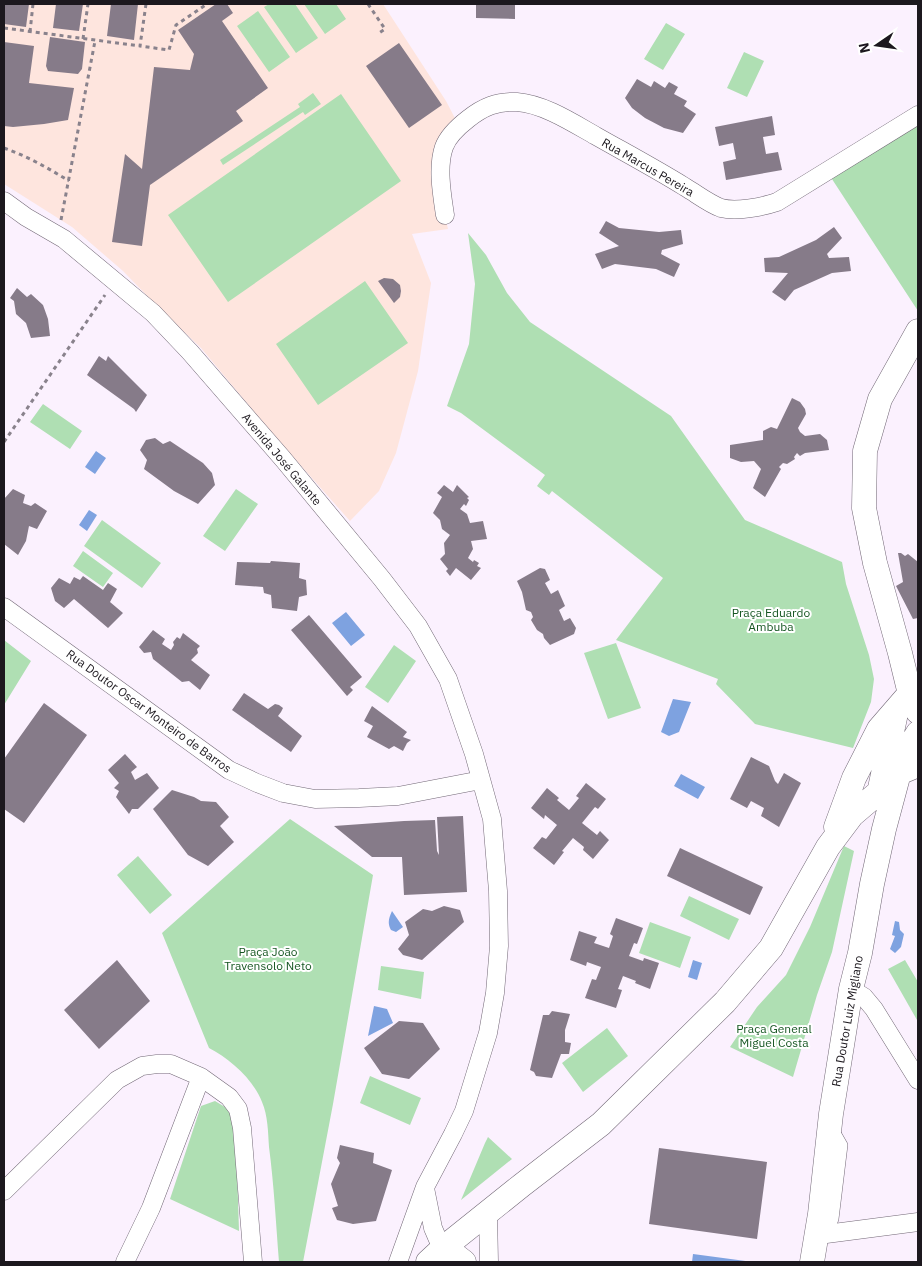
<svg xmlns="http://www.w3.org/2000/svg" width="922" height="1266" viewBox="0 0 922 1266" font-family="'IBM Plex Sans',sans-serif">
	<rect width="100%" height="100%" fill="#fbf1fe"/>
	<path fill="#fee5de" d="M4,4h379l63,97 13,25 -18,34 4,55 3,14 -36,5 19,49 -13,88 -22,82 -17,38 -29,30 -79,-89 -70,-84 -43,-41 -35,-36 -51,-44 -68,-43z"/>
	<path fill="#afdfb3" d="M269,4h26l23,34 -22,15 -32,-46z
		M304,4h32l10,15 -21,15z
		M258,11l32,46 -21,15 -32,-46z
		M666,23l19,11 -22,36 -19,-11z
		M744,52l20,9 -17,36 -20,-9z
		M313,93l8,11 -16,11 -2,-3 -80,53 -3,-5 80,-53 -2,-3z
		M341,94l60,87 -173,121 -60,-87z
		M918,121v190l-88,-135z
		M468,233l18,22 21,38 23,29 141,94 74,104 97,42 4,22 23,71 5,24 -3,23 -18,46 -98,-24 -39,-40 2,-5 -102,-39 47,-62 -111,-87 -3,4 -12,-9 8,-11 -84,-62 -14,-7 22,-62 6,-60z
		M365,281l43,62 -90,62 -42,-61z
		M43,404l39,27 -12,18 -40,-27z
		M236,489l22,15 -33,47 -22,-15z
		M102,520l59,43 -19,25 -58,-42z
		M83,551l30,22 -10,14 -30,-21z
		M4,640l27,21 -27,44z
		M616,643l25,65 -33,11 -24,-66z
		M394,645l22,16 -28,42 -23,-16z
		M290,819l83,56 -40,229 -30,158h-24c-3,-38 -5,-77 -10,-115 -1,-15 -1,-31 -7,-45 -8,-22 -33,-44 -53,-54l-47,-115z
		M844,846l10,5 -22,101 -15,43 -24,82 -63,-30 27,-40 29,-32 24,-48z
		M138,856l34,39 -22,19 -33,-39z
		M689,896l50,23 -10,21 -49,-24z
		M650,922l41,15 -11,31 -41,-15z
		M905,960l13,22v37l-1,1 -29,-51z
		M381,966l43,6 -3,27 -43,-9z
		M607,1028l21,28 -45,36 -21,-29z
		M370,1076l51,22 -11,27 -50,-22z
		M215,1101l15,9 6,27 3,94 -69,-32 31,-93z
		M488,1137l24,22 -51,41 24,-57z"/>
	<path fill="#7ea2e0" d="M96,451l10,7 -11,16 -10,-7z
		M89,510l8,5 -10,16 -8,-6z
		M346,612l19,23 -14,11 -19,-23z
		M673,699l18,3 -12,30 -10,4 -8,-4z
		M681,774l24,13 -7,12 -24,-13z
		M392,911l11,16 -7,5 -5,-2c-4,-7 -2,-12 1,-19z
		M895,921l4,1 1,8 4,4 -3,13 -6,6 -5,-4 5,-13 -3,-1z
		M693,960l9,3 -5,17 -9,-3z
		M374,1006l13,3 6,14 -25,13z
		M693,1254l60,8h-61z"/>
	<path fill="#867b89" d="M4,4h25l-3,23 -22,-3z
		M56,4h27l-4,27 -26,-3z
		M111,4h27l-4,36 -27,-4z
		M216,4h11l6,9 -11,8 46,67 -32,23 7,10 -93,64 -8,61 -30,-4 13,-88 17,15 12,-102 36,3 4,-16 -16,-24z
		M476,4h39v15l-39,-1z
		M50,37l35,5 -3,27 -4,5 -30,-3 -2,-5z
		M4,42l30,4 -5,37 45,5 -6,32 -24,4 -31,3 -9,-1z
		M399,43l43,62 -33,23 -43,-62z
		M637,79l14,8 3,-6 11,7 4,-6 9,5 -4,7 13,7 -3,5 12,8 -13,19 -19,-5 -19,-10 -13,-10 -7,-10z
		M772,116l3,19 -12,2 3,17 12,-2 4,18 -56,10 -3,-18 13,-3 -3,-16 -14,3 -4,-19z
		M606,221l13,7 40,4 22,-2 2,14 -21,6 -1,4 19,10 -6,13 -18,-8 -41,-5 -13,5 -7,-15 24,-8 -20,-13z
		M834,227l8,11 -15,16 2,4 20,-1 2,14 -19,2 -38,17 -9,11 -13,-9 16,-19 -23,-1 -1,-14 15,-1 37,-17z
		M384,278l9,1 7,6 1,6 -1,6 -6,6 -16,-22z
		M17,288l10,9 4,-3 12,11 5,14 2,17 -19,2 -5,-15 -10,-9 -2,-13 -4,-3z
		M99,356l7,5 2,-5 39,39 -11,17 -2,-3 -47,-34z
		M792,398l8,4 5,7 1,5 -8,14 2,4 5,4 15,-2 7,6 2,10 -24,3 -5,3 -3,-3 -3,4 1,2 -8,5 -4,-1 -4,4 2,2 -16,28 -12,-9 8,-19 -7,-8 -13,1 -11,-4v-13l33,-5v-9l8,-4 6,2z
		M155,438l8,6 7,-3 33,22 9,10 3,12 -17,19 -24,-13 -30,-22 3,-9 -7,-10 6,-10z
		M444,485l9,7 4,-7 12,12 -2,1 2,2 -3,6 -2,-2 -4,5 7,5 3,9 13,-2 4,18 -16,2 2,8 -5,9 5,4 1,-2 5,3 -2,3 4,2 -10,12 -15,-12 -6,8 -4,-5 2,-2 -8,-10 5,-5 -1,-11 6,-8 -8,-6 -2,-9 -7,-7 9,-16 -5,-4z
		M13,489l12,6 -2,8 8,3 4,-3 12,8 -10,18 -8,-3 -3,15 -8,14 -14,-11v-45z
		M898,553h3l4,3 3,-2 10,8v56l-5,1 -17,-33 7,-4z
		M271,561l29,2 -1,15 7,2 1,15 -8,2 -2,14 -25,-3 -1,-13 -7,-2 -1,-6 -28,-2 2,-23 33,1z
		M540,568l5,1 5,11 -5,3 6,11 7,-4 7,16 -6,4 5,11 6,-3 6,10 -2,6 -24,11 -6,-7 -1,-4 -6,-4 -6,-10 2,-3 -2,-5 -5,-2 -4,-18 -5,-11z
		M83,576l20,14 5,-7 9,6 -7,13 13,11 -15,15 -34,-29 -10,9 -9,-7 -4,-13 8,-10 11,6 4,-7 6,3z
		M309,615l53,62 -12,10 3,3 -6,6 -56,-66z
		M153,630l12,9 -3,5 9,6 3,-5 -1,-3 4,-5 3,2 3,-6 17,13 -3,3 1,4 -7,7 19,15 -10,15 -11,-9 -7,1 -29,-23 -2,-7 -7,1 -5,-6z
		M244,693l24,16 7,-5 4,1 4,3 -2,4 -3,4 24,20 -11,16 -59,-42z
		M44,703l43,32 -63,88 -20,-14v-50z
		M372,706l35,26 -4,5 8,3 -4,3 -4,8 -9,-5 -5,3 -22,-12 6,-11 -9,-5z
		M125,754l12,13 -6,5 4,8 12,-7 12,15 -21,21h-6l-3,5 -13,-17 3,-6 -5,-3 5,-5 -11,-13z
		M751,757l18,9 6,15 3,3 6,-11 17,10 -22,44 -18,-11 3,-8 -13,-7 -4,7 -17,-9z
		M586,783l20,16 -8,10 -3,-2 -13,16 15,12 3,-4 9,9 -16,19 -10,-9 1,-3 -11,-9 -11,13 2,1 -10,13 -21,-17 9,-11 4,2 11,-14 -12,-10 -1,4 -13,-11 16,-20 12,10 -2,2 12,10 10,-12 -3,-2z
		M172,790l22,7 7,4 15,1 13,15 -9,9 14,16 -26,24 -20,-11 -35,-46z
		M463,816l4,76 -63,3 -2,-38h-30l-38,-31 70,-5 31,-1 2,31 2,4 -2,-38z
		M680,848l83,39 -13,28 -83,-39z
		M444,906l16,4 4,12 -42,38 -19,-5 -5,-6 11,-14 -4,-13 18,-13 9,2z
		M616,918l27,10 -6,16 -3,-1 -5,13 14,5 1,-3 15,5 -9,26 -15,-6 1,-2 -13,-5 -5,13 4,1 -6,18 -31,-10 7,-19 4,1 5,-13 -14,-5 -1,4 -16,-6 9,-29 18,6 -3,6 15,5 4,-12 -3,-2z
		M117,960l33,41 -51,48 -35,-39z
		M552,1011l18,3 -5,16v12l6,1 -2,11h-8l-9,24 -16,-2 -2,-4 -4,-2 13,-55h6z
		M399,1021l24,2 17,26 -31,30 -27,-5 -18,-26z
		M340,1145l34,8 -1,10 19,7 -16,51 -23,3 -16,-4 -5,-12 6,-2 -7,-22 9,-21 -3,-5z
		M659,1148l108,14 -10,77 -108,-15z"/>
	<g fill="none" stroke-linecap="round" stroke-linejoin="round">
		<g stroke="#726876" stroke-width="10">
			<path id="lane" d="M827,1233l4,-6 3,-8 9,-74 -8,-14"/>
		</g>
		<g stroke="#726876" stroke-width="19">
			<path id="street" d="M4,201l22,16 38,22 89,74 37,39 93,107 99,120 36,47 30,53 26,75 18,65 6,72 1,55 -4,47 -7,40 -24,78 -11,23 -28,53 -27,75
				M445,215c-3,-20 -8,-48 -1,-68 4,-11 15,-21 24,-28 15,-12 29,-18 49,-17 27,2 56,21 79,34 30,17 60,33 89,51 12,7 23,16 36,21 15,4 41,-1 56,-6l141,-87
				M4,607l225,163 28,13 26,10 32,6 44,-1 39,-2 83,-16
				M851,989l13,8 10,12 44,71
				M425,1188l8,40 9,21
				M4,1191l113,-111 25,-14 15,-2h14l30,13 28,20 9,12 4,19 11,134
				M488,1213l1,49
				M818,1226l2,5 6,3 92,-12
				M125,1262l26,-54 50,-131"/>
		</g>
		<g stroke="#726876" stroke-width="25">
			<path id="secondary" d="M918,331l-38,68 -15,52 -1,57 11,55 25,90 10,41 8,18
				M879,793l17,-80
				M836,827l18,-49 25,-49 39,-45
				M442,1249l13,6 9,7
				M428,1262l14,-13 80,-64 79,-61 124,-122 46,-54 57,-101 24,-32 27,-23 20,-19 19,-8
				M812,1262l8,-48 11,-100 20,-125 9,-36 12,-69 12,-55 15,-56 12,-29 7,-11"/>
		</g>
		<path stroke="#89828c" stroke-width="3" stroke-dasharray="4 4" stroke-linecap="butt" d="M146,4l-6,42 29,4 7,-25 31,-21
			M368,4l17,25 -6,4
			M4,28l136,18
			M30,32l3,-28
			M83,39l5,-35
			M4,148c23,8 44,20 65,33
			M61,220l34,-179
			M4,442l101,-147"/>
		<use href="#lane" stroke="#fff" stroke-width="9"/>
		<use href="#street" stroke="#fff" stroke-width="18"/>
		<use href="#secondary" stroke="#fff" stroke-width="24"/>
	</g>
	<g text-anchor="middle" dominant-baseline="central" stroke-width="4" stroke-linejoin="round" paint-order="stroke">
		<g font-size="12" fill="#1c181e" stroke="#fff">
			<text transform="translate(648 167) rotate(30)">Rua Marcus Pereira</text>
			<text transform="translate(282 459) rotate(50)">Avenida José Galante</text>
			<text transform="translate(149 711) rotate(36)">Rua Doutor Oscar Monteiro de Barros</text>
			<text transform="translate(847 1021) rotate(-80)">Rua Doutor Luiz Migliano</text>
		</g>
		<g font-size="12" fill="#165622" stroke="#fff">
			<text x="771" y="612">Praça Eduardo<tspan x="771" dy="14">Ambuba</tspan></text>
			<text x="268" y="951">Praça João<tspan x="268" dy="14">Travensolo Neto</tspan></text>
			<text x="774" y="1028">Praça General<tspan x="774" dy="14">Miguel Costa</tspan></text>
		</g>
	</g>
	<rect width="922" height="1266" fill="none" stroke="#1c181e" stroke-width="10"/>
	<g transform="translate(877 45) rotate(257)" stroke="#ffffff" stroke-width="4" paint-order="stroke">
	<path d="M0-4L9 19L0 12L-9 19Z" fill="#1c181e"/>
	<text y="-8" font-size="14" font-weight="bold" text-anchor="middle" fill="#1c181e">N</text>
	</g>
</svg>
